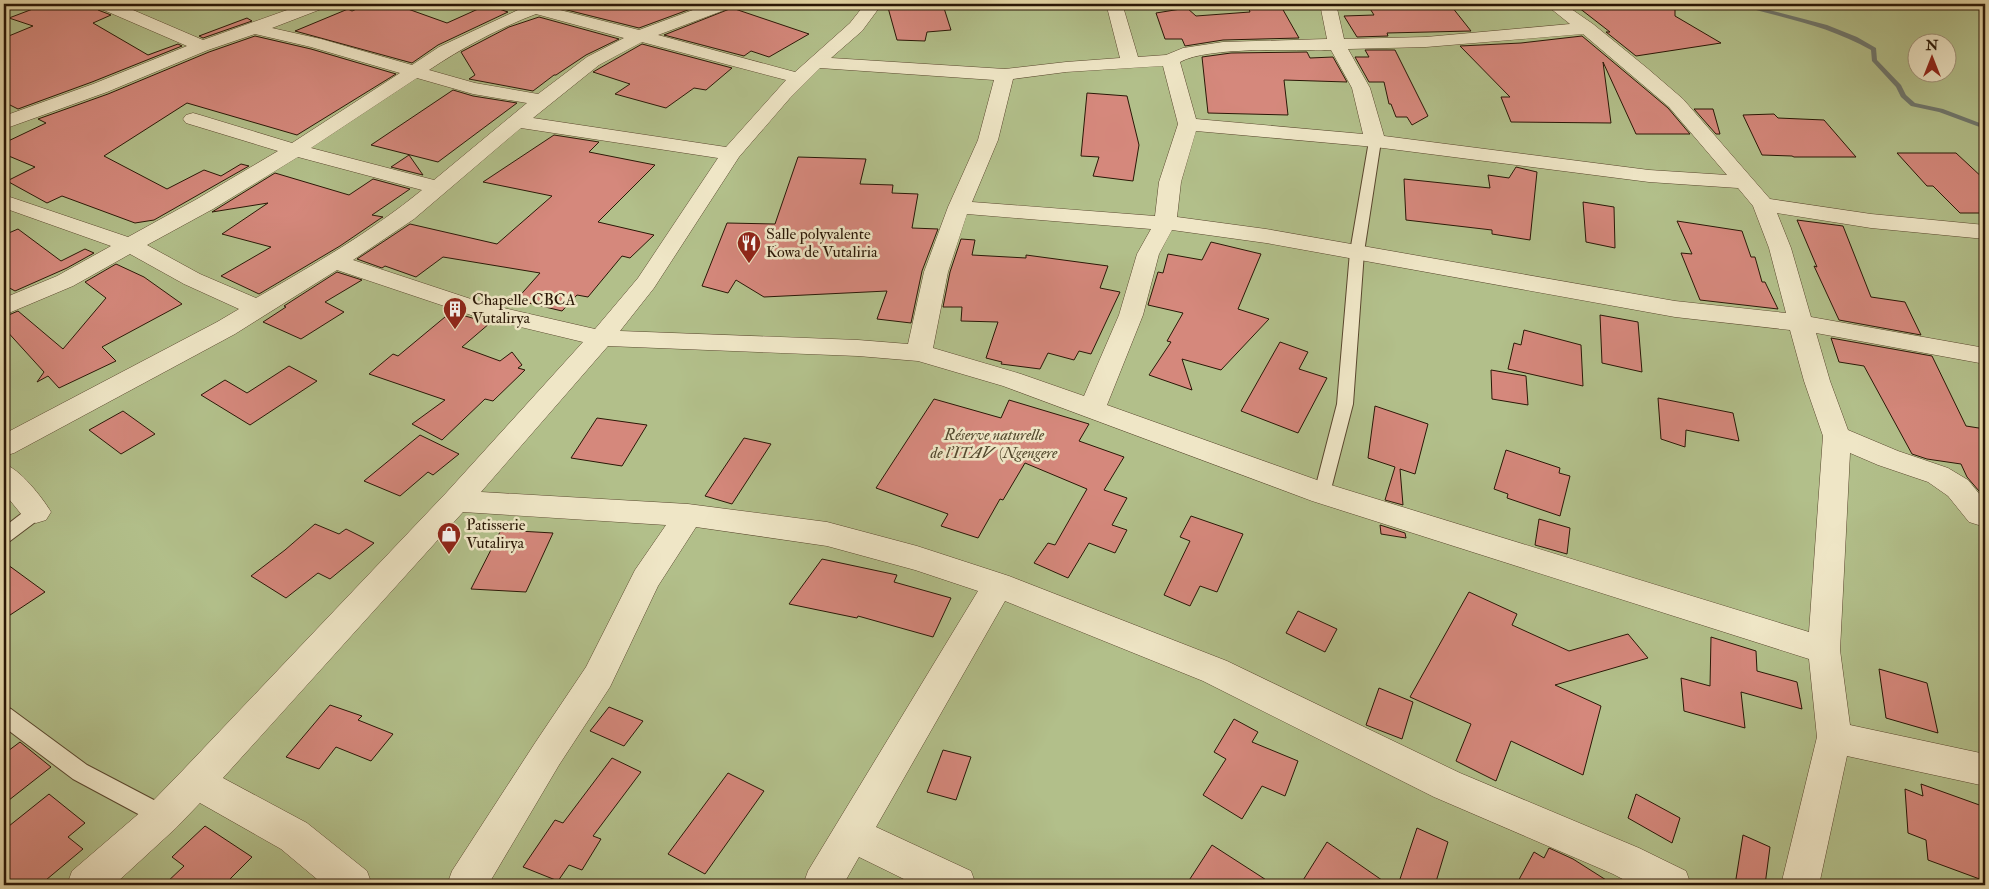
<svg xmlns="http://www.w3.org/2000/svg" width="1989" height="889" viewBox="0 0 1989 889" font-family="'IM FELL Double Pica',serif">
	<rect width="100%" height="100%" fill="#e6d8a8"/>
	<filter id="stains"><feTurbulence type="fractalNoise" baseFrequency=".004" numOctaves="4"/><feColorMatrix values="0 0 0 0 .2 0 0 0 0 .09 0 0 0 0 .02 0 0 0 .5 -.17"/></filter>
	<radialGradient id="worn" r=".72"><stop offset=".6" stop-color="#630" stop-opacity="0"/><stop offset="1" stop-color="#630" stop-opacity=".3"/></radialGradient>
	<path fill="#b2bf8a" stroke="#6e6b48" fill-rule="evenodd" d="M4,4h1981v881h-1981zM1916,42h30v30h-30z"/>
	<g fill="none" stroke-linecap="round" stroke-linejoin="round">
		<path fill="#6e776e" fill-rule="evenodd" d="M1737,4h9l81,21 30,12 19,11 1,12 24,25 5,10 9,8 28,6 42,16v4l-46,-17 -28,-6 -10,-9 -5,-10 -24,-26 -1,-11c-40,-23 -82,-31 -126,-43z"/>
	</g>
	<path fill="#d5887c" stroke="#2a1706" d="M46,4h49l3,6 13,5 -18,8 55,32 30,-11 4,2 -90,36 -74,27 -14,-7v-64l29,-12 -24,-8z
		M368,4h26l53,19 40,-18 21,7 -70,33 -26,18 -117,-32 53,-22 4,2z
		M579,4h125l-65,24 -76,-19z
		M887,4h35v2l21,-1 8,25 -24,2 -2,9 -28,-1z
		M1367,4h28l3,4 54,-1 19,24 -84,2 1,3 -31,1 -13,-21 30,-1z
		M1574,4h101v12l46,27 -85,13 -30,-24h4z
		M732,8l77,26 -40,23 -18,-6 -7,5 -80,-21z
		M1187,8l9,8 54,-4 -1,-3 33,-1 17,30 -76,2 -38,6 -3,-7h-17l-9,-26z
		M539,17l80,22 -33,16 -30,20h-2l-21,16 -64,-12 6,-4 -14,-23 48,-25z
		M247,18l5,3 -49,17 -4,-2z
		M255,36l56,13 85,25 -99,61 -110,-32 -83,53 63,33 37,-19 17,6 20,-12 8,2 -95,54 -19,3 -73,-27 -15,7 -40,-22 28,-14 -31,-13v-11l42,-20 -8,-4 70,-25 101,-42z
		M1582,36l86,72 22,26h-54l-33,-72 8,61 -100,-1 -10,-25h9l-50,-51 61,-3z
		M642,44l90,24 -26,22 -12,-2 -28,20 -51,-14 15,-10 -37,-12z
		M1365,50h30l33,66 -16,9 -5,-8h-11l-5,-13h-2l-5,-22h-15l-14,-25h14z
		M1307,52l3,6 23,-1 14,25 -63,-2 4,35 -80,-2 -6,-56 29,-4z
		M453,90l20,6 44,7 -79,59 -67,-17z
		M1087,93l40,3 12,49 -6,36 -40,-5 6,-19 -18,-1z
		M1694,109h19l7,25h-4z
		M1774,114l4,4 46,2 32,37h-62l-2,-1 -30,-1 -19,-40z
		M554,135l45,7 -10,10 66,13 -57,57 56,13 -24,23 -8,-2 -34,41 -11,-2 -15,16 -46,-11 24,-27 -97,-16 -27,20 -31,-11 -3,2 -25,-9 53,-35 87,20 55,-48 -69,-14z
		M1897,153h59l29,27v33h-25l-27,-27h-6z
		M409,155l14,20 -32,-8z
		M798,157l68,2 -6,25 33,1 -1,8 26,1 -6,34 26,1 -16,42 -11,52 -34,-4 10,-28 -123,6 -28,-17 -8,13 -26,-7 25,-63 48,1z
		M1516,167l21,5 -7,68 -38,-6v-4l-86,-10 -2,-41 86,9 -2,-13 21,3z
		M275,173l74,22 24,-16 37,10 -38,26 11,2 -2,1 -41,28 -81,48 -38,-18 50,-29 -49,-13 46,-31 -56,9z
		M1583,202l31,5 1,41 -29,-6z
		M1797,220l46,6 28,71 34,5 16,33 -82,-15 -25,-54 3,1z
		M1677,221l65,10 9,26h4l7,25h3l13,27 -78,-9 -19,-47 11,1z
		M18,229l43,32 24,-12 9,4 -27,15 -52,23 -11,-6v-50z
		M961,239l14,1 -3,15 54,3v-3l82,11 -8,22 20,4 -29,62 -12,-3 -5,9 -26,-7 -8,16 -39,-5 1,-2 -16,-4 12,-36 -37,-1 1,-14h-19l7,-35z
		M1211,242l50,12 -23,55 31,10 -48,51 -39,-11 10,31 -43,-15 22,-33 -4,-1 16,-28 -35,-8 10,-33 5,1 5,-19 34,6z
		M116,264l28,13 38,27 -80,43 14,14 -57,27 -11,-12 -11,6 7,-10 -40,-44v-11l14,-6 45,38 43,-51 -21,-16z
		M337,272l25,8 -37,22 19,10 -43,27 -38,-17 23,-15 -2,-1z
		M451,312l39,11 -28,24 38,14 12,-9 10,13 -4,3 7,2 -32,31 -8,-2 -43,41 -30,-16 33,-24 -76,-26 24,-20 5,2z
		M1600,315l38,7 4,50 -40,-9z
		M1524,330l57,15 2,41 -75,-17 6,-26 7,2z
		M1831,338l101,18 34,70 19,3v69l-18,-21 -6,-13 -34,-5 -15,-5 -48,-88 -25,-4z
		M1280,342l28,10 -9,17 28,9 -29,55 -57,-22z
		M289,366l28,15 -67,44 -49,-30 24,-15 22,13z
		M1491,370l35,6 2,29 -36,-6z
		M1658,398l75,15 6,28 -53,-11 -1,17 -24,-8z
		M934,399l67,19 8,-18 80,24 -10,17 45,16 -20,33 23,8 -15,27 15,5 -12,23 -26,-10 -21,35 -34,-15 14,-20 7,2 32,-56 -62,-26 -22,37 -3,-1 -22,39 -37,-12 7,-12 -72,-26z
		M1375,406l53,18 -13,50 -15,-5 3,36 -18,-5 10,-33 -27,-9z
		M123,411l32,23 -34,20 -32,-24z
		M597,418l50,7 -25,41 -51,-8z
		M420,435l39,19 -26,21 -5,-3 -28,24 -36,-15z
		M744,438l27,6 -39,60 -27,-8z
		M1506,450l54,18 -1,5 11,3 -10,40 -53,-18 1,-4 -14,-5z
		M1191,516l52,18 -26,58 -17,-6 -10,20 -26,-11 26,-54 -10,-4z
		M1539,519l31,9 -3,26 -32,-9z
		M315,524l24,10 7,-5 28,14 -44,36 -12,-6 -32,25 -35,-22 34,-26z
		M1380,525l25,8 1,5 -25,-4z
		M501,530l52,3 -27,59 -55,-3z
		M822,559l75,16 -3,7 57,16 -18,39 -75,-21 -1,2 -68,-14z
		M4,562l41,30 -41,27z
		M1469,592l48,22 -5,11 57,26 59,-17 20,24 -93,27 46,21 -18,69 -72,-34 -15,40 -40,-20 15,-37 -61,-27z
		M1298,611l39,18 -12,23 -39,-19z
		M1711,637l45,14 1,20 40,11 5,27 -61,-17 4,36 -61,-17 -3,-33 29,8z
		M1879,669l48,14 11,50 -52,-15z
		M1379,688l34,14 -11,37 -36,-14z
		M330,705l32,11 -4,4 35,14 -22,27 -35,-14 -17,22 -33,-12z
		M609,707l34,14 -19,25 -34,-15z
		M1234,719l24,13 -6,10 46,19 -13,35 -23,-10 -20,33 -39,-24 23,-36 -12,-7z
		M20,742l31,25 -47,37v-50z
		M943,750l28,7 -15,43 -29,-8z
		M612,758l29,14 -48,64 8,3 -19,31 -13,-5 -11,16 -35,-14 32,-47 8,3z
		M728,773l36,18 -59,83 -37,-20z
		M1921,784l64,23v74l-57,-21 -2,-20 -18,-7 -3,-44 18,7z
		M49,794l36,29 -17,14 15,12 -43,36h-36v-55z
		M1636,794l44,24 -8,25 -44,-25z
		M205,826l47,31 -28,28h-60l20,-19 -12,-9z
		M1417,828l31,14 -13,43h-37z
		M1743,835l27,12 -5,38h-30z
		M1327,842l62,43h-89z
		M1212,845l62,40h-88z
		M1549,848l24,11 41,26h-98l18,-33 10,6z"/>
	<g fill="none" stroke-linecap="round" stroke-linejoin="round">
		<g stroke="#59472e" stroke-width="2">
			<path id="lane" d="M1375,137l6,4 -17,111 -11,152 -23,89 -2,4 -6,2 -6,-2 -2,-4 23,-89 13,-152 19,-111z
				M36,505l6,2 3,5 -3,5 -32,24 -6,2v-16l26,-20z
				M4,706l7,3 76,56 84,44 3,7 -3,7 -8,3 -8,-3 -82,-44 -69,-52z"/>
		</g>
		<g stroke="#59472e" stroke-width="1">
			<path id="street" d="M97,4h22l84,36 101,-36h22l-2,4 -52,20 49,11 91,26 27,-18 81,-38 -2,-3 1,-2h37l-4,4 87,22 70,-26h23l-2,4 -72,27 137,37 55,-49 15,-19h17l-20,27 -31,27 174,11 61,-7 54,-4 -12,-47 -6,-7h17l5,6 14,47 28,-2 17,-7 40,-6 104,-3 -7,-35h16l8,35 82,-2 144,-13 -25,-20h19l29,20 54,44 36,31 87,100 101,15 114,11v14l-114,-11 -94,-15 14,35 20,69 174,31v16l-169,-31 14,48 18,49 50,21 50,17 20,12 17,21v26l-16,-5 -21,-26 -20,-14 -50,-17 -28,-12 -10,197 10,75 135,29v32l-138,-30 -28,129h-38l36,-148 -8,-78 -497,-158 -309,-115 -85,-25 -60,-5 -250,-10 -127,146 207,12 139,18 90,24 92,30 218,85 233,112 179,75 47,23 5,14h-57l-21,-11 -179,-77 -231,-116 -198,-80 -129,226 95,44 5,14h-60l-57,-28 -16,28h-40l5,-14 170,-280 -63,-21 -88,-24 -131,-19 -38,59 -48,101 -51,78 -71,120h-41l5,-14 83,-128 51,-76 49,-97 31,-45 -203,-13 -240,266 84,45 60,48 5,14h-48l-43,-36 -81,-46 -24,25 -62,57h-47l5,-14 78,-67 33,-34 263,-277 137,-151 -112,-27 -134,-45 -102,64 -221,119 -10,3v-22l213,-112 22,-13 -55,-25 -54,-30 -57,32 -69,29v-17l53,-22 54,-30 -107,-38v-13l124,42 69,-38 81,-48 -92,-28 -3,-4 3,-4 7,-2 7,2 92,28 108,-70 -89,-26 -56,-13 -47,16 -101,42 -103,37v-13l89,-32 94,-38 -88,-38zM536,14l88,24 -37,19 -49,37 -63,-11 -46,-13c33,-22 70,-42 107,-56zM1583,34l86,73 58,68 -78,-5 -265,-34 -14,-48 -22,-39 78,-2zM642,42l144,38 -60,67 -193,-29 66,-53zM1331,50l21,38 11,46 -167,-15 -16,-57c29,-16 115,-11 151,-12zM1163,66l15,58 -19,58 -4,34 -183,-14 26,-62 15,-61 53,-7zM820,68l174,12 -16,60 -30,67 -24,65 -16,72 -50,-4 -238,-9 34,-43 85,-131 51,-59zM417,78l56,16 54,9 -93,77 -123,-32zM521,128l197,30 -80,120 -43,51 -109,-25 -133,-44 61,-41zM1196,131l179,16 274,35 89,6 15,18 16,42 17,65 -111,-12 -409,-72 -89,-12 4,-35zM298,157l124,33c-51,42 -109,75 -166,108l-56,-24 -53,-29 66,-36zM967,214l184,15 -14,25 -18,61 -35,81 -63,-22 -88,-26 15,-76zM1172,230l94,13 409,74 115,13 14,51 19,55 -14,196 -478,-147 -224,-80 36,-90 16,-61z
				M4,464c16,5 38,33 47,48l-5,8 -10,3 -10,-3 -22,-27z"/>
		</g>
		<use href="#lane" fill="#efe6c6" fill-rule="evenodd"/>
		<use href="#street" fill="#efe6c6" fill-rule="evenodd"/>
	</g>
	<defs>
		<g id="restaurant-pin" transform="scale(1.25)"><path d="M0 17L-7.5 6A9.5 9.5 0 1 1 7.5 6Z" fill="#8f2418" stroke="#efe6c6"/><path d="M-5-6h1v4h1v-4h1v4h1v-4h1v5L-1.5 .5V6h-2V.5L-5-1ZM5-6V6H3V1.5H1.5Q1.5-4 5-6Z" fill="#fff"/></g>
		<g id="building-pin" transform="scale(1.25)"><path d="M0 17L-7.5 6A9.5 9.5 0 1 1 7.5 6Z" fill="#8f2418" stroke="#efe6c6"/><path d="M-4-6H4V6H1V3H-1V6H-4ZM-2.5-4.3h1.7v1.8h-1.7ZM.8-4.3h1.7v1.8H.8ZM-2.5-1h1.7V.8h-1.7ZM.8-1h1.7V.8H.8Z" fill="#fff"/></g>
		<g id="shop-pin" transform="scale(1.25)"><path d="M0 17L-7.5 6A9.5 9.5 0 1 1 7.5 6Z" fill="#8f2418" stroke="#efe6c6"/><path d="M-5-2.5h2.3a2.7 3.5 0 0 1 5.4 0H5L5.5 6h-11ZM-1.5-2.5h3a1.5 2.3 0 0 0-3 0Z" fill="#fff"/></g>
	</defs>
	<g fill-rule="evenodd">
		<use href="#restaurant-pin" x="749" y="243"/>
		<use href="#building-pin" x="455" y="309"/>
		<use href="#shop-pin" x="449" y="534"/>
	</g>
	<g text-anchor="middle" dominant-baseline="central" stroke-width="5" stroke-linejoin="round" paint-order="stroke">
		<g font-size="16" fill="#2a1706" stroke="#efe6c6" text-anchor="start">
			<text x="766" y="234">Salle polyvalente<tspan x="766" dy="18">Kowa de Vutaliria</tspan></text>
			<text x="472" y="300">Chapelle CBCA<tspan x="472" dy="18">Vutalirya</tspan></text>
			<text x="466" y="525">Patisserie<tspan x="466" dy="18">Vutalirya</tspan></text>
		</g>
		<g font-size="16" font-style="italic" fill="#53492e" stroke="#efe6c6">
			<text x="994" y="435">Réserve naturelle<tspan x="994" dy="18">de l'ITAV (Ngengere</tspan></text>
		</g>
	</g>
	<rect width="1989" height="889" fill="none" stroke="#e6d8a8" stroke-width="20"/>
	<rect x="5" y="5" width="1979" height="879" fill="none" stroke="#2a1706" stroke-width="2.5"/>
	<rect x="10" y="10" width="1969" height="869" fill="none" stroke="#2a1706"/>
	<g transform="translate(1932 58)"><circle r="24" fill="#efe6c6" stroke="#a09379"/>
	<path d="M0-4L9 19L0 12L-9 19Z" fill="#8f2418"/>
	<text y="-8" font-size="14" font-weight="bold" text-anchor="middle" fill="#2a1706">N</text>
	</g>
	<rect width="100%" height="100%" filter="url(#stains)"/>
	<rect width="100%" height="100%" fill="url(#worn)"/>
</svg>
